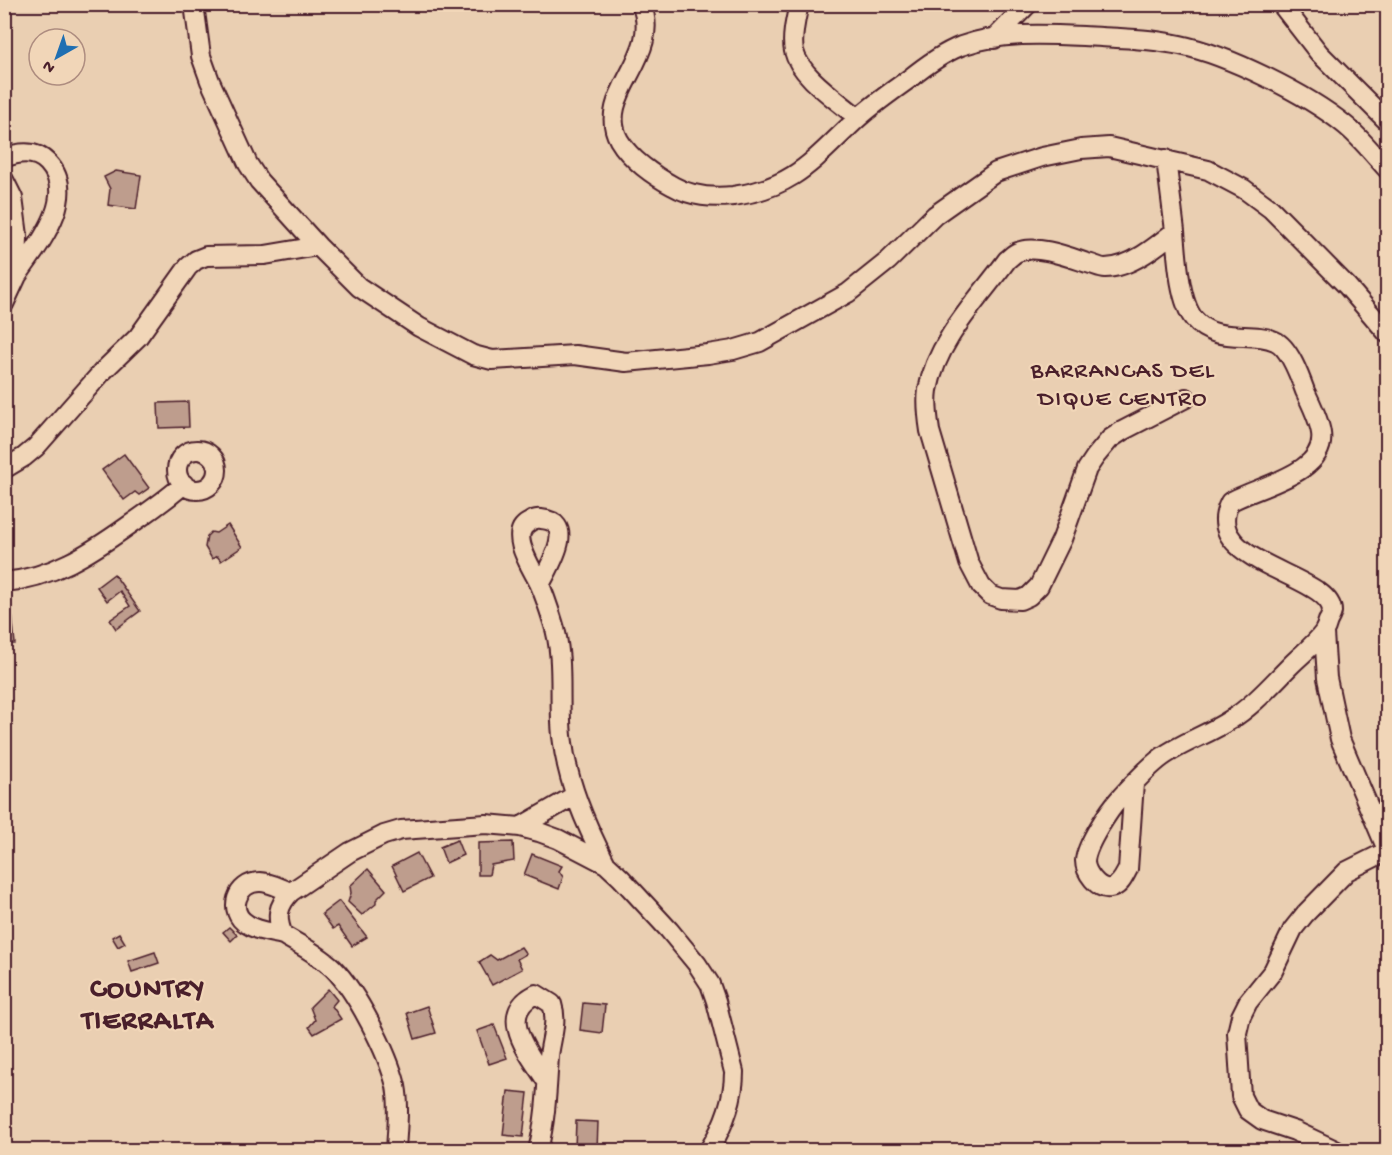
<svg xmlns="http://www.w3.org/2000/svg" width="1392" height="1155" viewBox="0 0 1392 1155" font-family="'Gochi Hand',sans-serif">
	<rect width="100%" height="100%" fill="#eacfb2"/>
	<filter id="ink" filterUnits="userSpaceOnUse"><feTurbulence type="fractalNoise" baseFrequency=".0167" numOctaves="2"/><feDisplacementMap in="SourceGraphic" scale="12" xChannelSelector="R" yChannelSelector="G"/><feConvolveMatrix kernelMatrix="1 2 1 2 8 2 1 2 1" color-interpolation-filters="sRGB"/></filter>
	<g filter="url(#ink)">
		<path fill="#be9d8d" stroke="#4a1f2b" stroke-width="1.5" d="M116,171l25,4 -5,34 -28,-4 2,-16 -6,-12z
			M188,402l1,25 -30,1 -1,-25z
			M124,454l25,34 -10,7 -4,-3 -11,8 -22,-30z
			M228,525l14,22 -21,14 -4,-5 -5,3 -7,-12 2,-11 4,-4 5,1z
			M114,574l26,37 -24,18 -6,-9 20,-14 -10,-15 -13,10 -10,-14z
			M4,613h8l3,31h-11z
			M457,840l6,15 -17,8 -6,-16z
			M513,842l1,19 -23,4 -2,10h-11v-32z
			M417,853l13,25 -26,13 -12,-25z
			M532,854l30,12 -3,5 4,6 -4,12 -35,-14z
			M368,869l18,21 -10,10v4l-14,11 -14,-13 3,-9 -1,-7z
			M339,901l28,36 -15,9 -14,-20 -5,3 -11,-15z
			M229,927l8,8 -6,6 -8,-9z
			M119,933l6,10 -7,4 -6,-10z
			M521,947l5,7 -9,5 5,10 -30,16 -13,-23 11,-7 7,5z
			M155,952l4,11 -27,9 -4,-11z
			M328,989l9,11 -5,6 9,13 -27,15 -5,-7 6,-7 -5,-13z
			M583,1003l22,2 -3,28 -22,-3z
			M427,1006l9,27 -21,6 -8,-26z
			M494,1025l13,33 -18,6 -12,-33z
			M508,1091l20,2 -5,44 -20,-2z
			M576,1121l22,1 -1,28 -22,-2z"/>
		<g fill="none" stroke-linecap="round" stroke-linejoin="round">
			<g stroke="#4a1f2b" stroke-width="22">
				<path id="minor" d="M194,4l7,52 9,25 38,83 11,17 59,65 41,41 60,40 54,28 19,5 83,-5 51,7 82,-8 25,-4 27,-8 88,-49 40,-32 47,-46 61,-43 46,-15 39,-8 28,-2 99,23 36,19 27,20 76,77 41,48
					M641,4c23,52 -47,91 -22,136 11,19 35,36 54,46 19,11 39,12 60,10 61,-8 81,-37 123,-76 16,-15 35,-28 53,-41 16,-13 32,-25 52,-33 39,-14 81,-12 122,-10 32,2 65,2 97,9 48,10 127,49 165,80 16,13 29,30 43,45
					M799,4c-3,14 -8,33 -5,47 6,26 45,50 64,67
					M1281,4l38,49 69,69
					M994,39l34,-35
					M4,158c15,-6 32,-8 44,5 32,34 -12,85 -31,113
					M1166,159l9,72c-18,15 -45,37 -70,37 -5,0 -12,-4 -18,-5 -18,-6 -51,-19 -69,-11 -4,1 -8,6 -11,8 -29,40 -70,80 -79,130 -2,13 0,28 2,41l39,132 12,23 9,9 11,4 19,1 9,-4 10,-10 23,-47 25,-70 8,-12 15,-18 12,-8 64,-33
					M4,180l9,18 5,38 -1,40 -13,28
					M177 470a20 20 0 1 1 40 0a20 20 0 1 1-40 0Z
					M4,469l20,-12 12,-10 67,-76 35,-34 50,-70 8,-7 10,-4 59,-1 53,-9
					M4,582c48,-4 86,-29 124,-56 19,-13 38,-26 56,-42
					M540,585c8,-17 39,-63 1,-66 -5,-1 -9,1 -13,4 -20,11 4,45 11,60 6,13 10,26 14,39 12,36 5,77 9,114 5,46 23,87 44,128
					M1324,633l3,45 13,61 48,113
					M1134,783l-6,86c-4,7 -8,18 -18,19 -12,2 -25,-16 -25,-27 1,-16 24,-51 35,-63 13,-14 27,-30 42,-41 21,-15 47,-23 68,-37 23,-14 42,-36 61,-55 10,-10 23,-20 32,-32 2,-3 4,-8 5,-12 1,-1 4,-8 4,-9 1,-38 -134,-48 -102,-110 27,-16 97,-28 91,-69 -2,-14 -10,-29 -16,-42 -5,-14 -16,-44 -30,-50 -24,-11 -59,4 -81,-22 -15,-18 -17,-65 -19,-88
					M520,827l54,-31
					M283,935c-12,-3 -26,-4 -36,-11 -20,-12 -11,-42 13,-42 10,0 21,7 31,10
					M396,1150c1,-20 4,-43 0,-64 -8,-33 -39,-94 -63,-118 -15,-14 -33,-23 -50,-33 -7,-17 -6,-29 8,-43l59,-40 34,-17 17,-5 85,-6 34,3 19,5 19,7 48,25 15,14 48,52 28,34 13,20 6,17 18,71c0,27 -11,55 -25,78
					M538,1150c8,-30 9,-63 11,-94 2,-18 9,-34 3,-52l-16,-10c-42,21 -5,62 11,88
					M1335,1150l-40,-19 -33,-11 -14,-10 -7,-14 -4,-63 4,-17 7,-14 25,-31 20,-42 12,-15 42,-43 40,-20"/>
			</g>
			<use href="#minor" stroke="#f1d6b8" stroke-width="18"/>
		</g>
	</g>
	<g text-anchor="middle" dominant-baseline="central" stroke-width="4.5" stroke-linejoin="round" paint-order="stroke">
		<g font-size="24" letter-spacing="1.5" fill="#4a1f2b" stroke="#f1d6b8">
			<text x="1123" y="372">BARRANCAS DEL<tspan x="1123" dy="28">DIQUE CENTRO</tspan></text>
		</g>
		<g font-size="28" font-weight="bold" letter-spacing="1.5" fill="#4a1f2b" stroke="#f1d6b8">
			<text x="148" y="990">COUNTRY<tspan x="148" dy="32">TIERRALTA</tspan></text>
		</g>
	</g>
	<rect width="1392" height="1155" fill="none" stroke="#f1d6b8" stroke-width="24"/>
	<rect x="12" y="12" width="1368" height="1131" fill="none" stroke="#4a1f2b" stroke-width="2" filter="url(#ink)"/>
	<g transform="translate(57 57) rotate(220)"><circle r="28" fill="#f1d6b8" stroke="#ae8d80" stroke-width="1.5"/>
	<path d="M0-4.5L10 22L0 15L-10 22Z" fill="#1f6fb2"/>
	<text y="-9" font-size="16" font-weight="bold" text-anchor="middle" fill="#4a1f2b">N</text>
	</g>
</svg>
